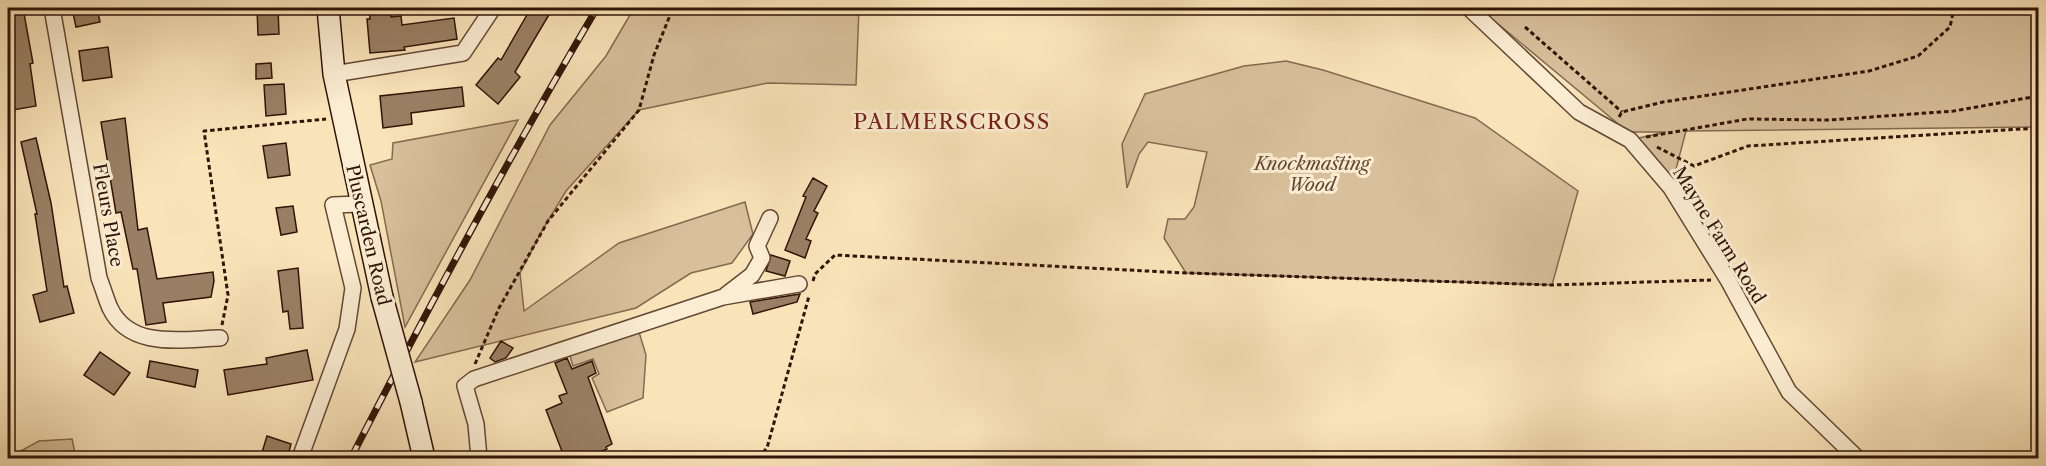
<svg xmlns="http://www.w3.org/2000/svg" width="2046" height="466" viewBox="0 0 2046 466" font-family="'Libre Caslon Text',serif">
	<rect width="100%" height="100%" fill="#f9e4b9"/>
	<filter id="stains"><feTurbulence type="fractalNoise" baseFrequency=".00333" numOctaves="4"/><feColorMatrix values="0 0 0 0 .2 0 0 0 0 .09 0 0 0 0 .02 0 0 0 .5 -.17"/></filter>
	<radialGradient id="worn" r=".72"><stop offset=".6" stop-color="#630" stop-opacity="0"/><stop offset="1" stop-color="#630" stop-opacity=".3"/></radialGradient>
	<path fill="#d7c09b" stroke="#846a51" stroke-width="1.5" d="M634,8h225l-3,77 -88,-2 -129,27 -73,81 -23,38 -23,44 4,38 95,-68 126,-41 8,32 -21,29 -41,10 -55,35 -221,54 55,-82 80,-155 56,-69z
		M1479,8h559v119l-352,4 -15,57 -41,-48 36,-8h-38z
		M1286,61l37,9 152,48 103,73 -26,94 -366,-12 -22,-35 4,-19h17l9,-12 13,-55 -59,-10 -9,12 -12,34 -5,-44 23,-50 99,-28z
		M518,120l-113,207 -24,-126 -11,-36 22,-6 1,-16z
		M639,332l7,23 -3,43 -36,14 -15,-34 7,-4 -6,-15 -20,7 -4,-13z
		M72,439l4,19h-68l31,-17z"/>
	<path fill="#998064" stroke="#311307" stroke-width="1.5" d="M8,8h15l10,55 -3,1 6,42 -23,4 -5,-37 2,-34z
		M72,8h25l3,14 -24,5z
		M257,8h21l1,26 -21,1z
		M369,8h22v9l10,-1 1,9 52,-7 3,21 -53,8 1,3 -35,3 -3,-34h3z
		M531,8h22l-38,64 5,5 -22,27 -22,-19 22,-27 3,2z
		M108,47l4,30 -29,4 -4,-30z
		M271,63l1,15 -16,1v-15z
		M284,84l2,30 -20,2 -2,-31z
		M462,87l2,19 -53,7 1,11 -29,4 -3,-32z
		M125,118l13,112 9,-2 10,51 56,-7 1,9 -3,16 -48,6 3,19 -20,3 -9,-56h-4l-12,-57 -5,1 -15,-91z
		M36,138l15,65 13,84 3,-1 7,27 -34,9 -7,-27 14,-4 -12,-77h2l-16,-72z
		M286,143l4,32 -22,3 -5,-32z
		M813,178l14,8 -13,25 4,2 -12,26 5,2 -6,17 -20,-8 21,-53 -3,-1z
		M293,206l4,26 -16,3 -5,-27z
		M771,255l19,6 -5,15 -19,-5z
		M298,268l5,60 -13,1 -2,-18 -5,1 -5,-41z
		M800,294l-3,8 -44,12 -3,-12z
		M501,341l12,7 -7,10 -11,4 -5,-4z
		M307,350l6,30 -85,15 -4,-25 43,-6 -1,-6z
		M100,352l30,21 -16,22 -30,-20z
		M567,358l5,11 20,-8 4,12 -8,4 24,67 -6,3 1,2 -23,10h-19l-19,-49 16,-7 -3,-7 8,-3 -12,-30z
		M150,361l48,9 -3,17 -48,-10z
		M267,436l24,8 -4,15h-27z"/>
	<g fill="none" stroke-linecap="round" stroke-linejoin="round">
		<g stroke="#634734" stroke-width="18">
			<path id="minor" d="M52,8l47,270c4,10 7,21 11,30 20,42 73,31 110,30
				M1469,8l110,104 51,28 41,48 57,92 61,112 68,66
				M334,74l129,-21 30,-45
				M726,295l26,-20 10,-17 -5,-12 13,-28
				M300,458l47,-129 6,-41 -20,-83 27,-1
				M479,458l-3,-34 -11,-38 9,-7 249,-82 76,-13"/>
		</g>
		<g stroke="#311307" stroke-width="24">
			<path id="secondary" d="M328,8l6,66 48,223
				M411,402l13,56"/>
		</g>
		<path stroke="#311307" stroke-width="3" stroke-dasharray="4.5 3" stroke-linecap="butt" d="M1525,27l97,85
			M1619,117l3,-5 41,-10 206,-31 49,-15 32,-29 4,-19
			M1646,137l101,-18 83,1 124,-9 84,-15
			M1657,147l37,19 54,-20 290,-18
			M813,281l2,-7 20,-19 351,18 366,12 159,-5
			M222,325l6,-30 -24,-164 122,-12
			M475,364l24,-56 49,-87 91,-111 15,-55 19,-47
			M758,458l9,-10 42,-152"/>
		<use href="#minor" stroke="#fbedd2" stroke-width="15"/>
		<use href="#secondary" stroke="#fbedd2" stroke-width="21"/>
		<g stroke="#311307" stroke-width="7">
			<path id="rail" d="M351,458c78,-152 159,-303 246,-450"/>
		</g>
		<use href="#rail" stroke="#fbedd2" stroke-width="4.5" stroke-dasharray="14" stroke-linecap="butt"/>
		<g stroke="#311307" stroke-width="24" stroke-linecap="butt">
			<path id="secondary-bridge" d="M382,297l29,105"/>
		</g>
		<use href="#secondary-bridge" stroke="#fbedd2" stroke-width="21"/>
	</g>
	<g text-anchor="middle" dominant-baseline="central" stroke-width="6" stroke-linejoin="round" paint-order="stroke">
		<g font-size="18" font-style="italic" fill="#634733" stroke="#fbedd2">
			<text x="1312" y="164">Knockmasting<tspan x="1312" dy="21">Wood</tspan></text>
		</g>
		<g font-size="18" fill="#311307" stroke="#fbedd2">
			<text transform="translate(108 215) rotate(80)">Fleurs Place</text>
			<text transform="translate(368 235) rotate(77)">Pluscarden Road</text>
			<text transform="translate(1719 235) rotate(58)">Mayne Farm Road</text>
		</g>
		<g font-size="21" letter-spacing="1.5" fill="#7a1f14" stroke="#fbedd2">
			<text x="952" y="121">PALMERSCROSS</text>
		</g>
	</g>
	<rect width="2046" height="466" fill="none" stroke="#f9e4b9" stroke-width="30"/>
	<rect x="9" y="9" width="2028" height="448" fill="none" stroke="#311307" stroke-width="3"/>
	<rect x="15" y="15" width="2016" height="436" fill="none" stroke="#311307" stroke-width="1.5"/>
	<rect width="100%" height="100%" filter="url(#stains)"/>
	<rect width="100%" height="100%" fill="url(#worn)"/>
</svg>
